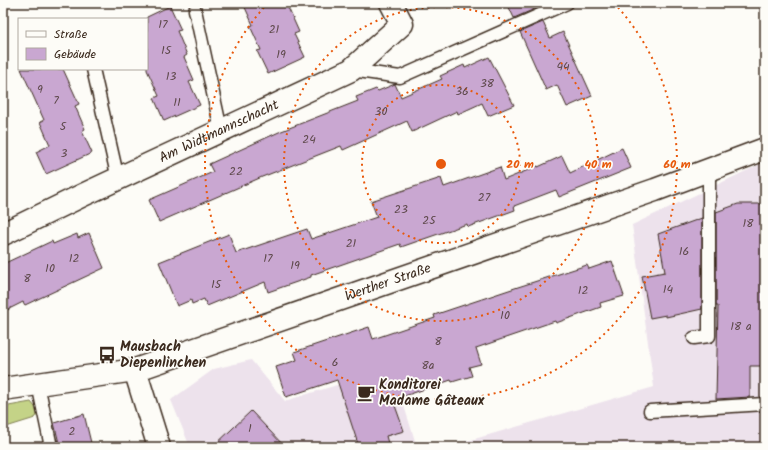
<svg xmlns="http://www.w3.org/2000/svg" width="768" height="450" viewBox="0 0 768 450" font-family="Kalam,sans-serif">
	<rect width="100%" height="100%" fill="#fdfcf7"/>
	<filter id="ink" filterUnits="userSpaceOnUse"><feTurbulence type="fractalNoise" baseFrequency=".025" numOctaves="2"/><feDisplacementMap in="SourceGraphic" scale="8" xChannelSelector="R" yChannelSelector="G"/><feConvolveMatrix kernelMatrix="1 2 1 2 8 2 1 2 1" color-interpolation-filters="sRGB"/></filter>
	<g filter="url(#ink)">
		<path fill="#ede2ec" d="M765,162v285h-318l207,-60 -22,-162z
			M251,360l34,41 107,-33 25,79h-227l-19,-47 43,-31z"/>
		<path fill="#c4d387" stroke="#807e52" d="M31,402l4,5 2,8 -2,3 -32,10v-21z"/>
		<path fill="#c9a7d1" stroke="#3b2a1e" d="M243,3h43l13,29 -5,2 11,23 -37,17 -11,-23 4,-1 -11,-24 3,-1z
			M507,3h27l3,5 -23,10z
			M170,6l11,24 -4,1 10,24 -3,2 10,23 -5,2 11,23 -36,16 -10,-23 5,-2 -12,-26v-53z
			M543,22l7,16 13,-6 29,64 -25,11 -10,-22 -11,5 -26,-58z
			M489,57l25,48 -26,11 -6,-13 -24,11 -1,-3 -45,21 -5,-11 -64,29 -2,-4 -79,31 -103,45 -10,-22 64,-28 -4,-8 70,-32 79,-31 -2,-4 20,-8 2,2 17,-7 6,13 41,-18 -2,-3 24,-11 1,3z
			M21,69h42l16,35 -4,2 10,23 -3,2 10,22 -46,21 -10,-22 14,-7 -10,-23 4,-2z
			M622,148l9,20 -72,29 -3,-7 -42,16 1,4 -47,17 -1,-3 -66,23 -1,-3 -89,31v2l-43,15 -3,-10 -58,24 -3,-7 -12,5 -1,-4 -14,6 -18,-44 70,-28 7,19 71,-24 4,10 66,-22 -6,-16 70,-23 3,9 56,-20 4,13 34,-14v1l24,-11 8,17z
			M738,204h27v162h-15v31l-34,2 2,-93h-2v-94z
			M702,218v91l-36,8v-2l-16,3 -8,-42 23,-4 -7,-38z
			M89,233l15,35 -79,37 -2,-3 -20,10v-48l49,-23 1,3 24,-10 1,4z
			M612,261l12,35 -24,7 1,4 -45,16 -1,-2 -79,27 5,16 -12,3 3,9 -20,6 -1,-2 -58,20 11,31 -18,5 3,11h-30l-22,-67 -51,17 -10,-30 21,-7 -3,-8 75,-25 4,12 62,-21 -1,-3 84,-28 69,-22 2,4z
			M251,411l34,36h-72z
			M84,414l8,33h-32l-6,-24z"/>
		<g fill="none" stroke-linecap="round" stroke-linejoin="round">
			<g stroke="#3b2a1e" stroke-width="15">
				<path id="service" d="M195,10l26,120
					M93,69l25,110
					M351,70l49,7 167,-74
					M694,338l15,-2v-166
					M38,384l13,63
					M650,411l115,-7"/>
			</g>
			<g stroke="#3b2a1e" stroke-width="25">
				<g id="minor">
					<path id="s1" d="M3,234l80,-39 268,-125 51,-46 -11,-21"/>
					<path d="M135,370l24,77"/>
				</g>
			</g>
			<g stroke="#3b2a1e" stroke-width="25">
				<g id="tertiary">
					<path id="s2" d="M3,389l132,-19 520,-180 110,-41"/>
				</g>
			</g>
			<use href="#service" stroke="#fdfcf7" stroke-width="12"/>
			<use href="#minor" stroke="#fdfcf7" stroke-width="22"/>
			<use href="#tertiary" stroke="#fdfcf7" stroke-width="22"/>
		</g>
	</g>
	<g fill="none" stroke="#e8590c" stroke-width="2" stroke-dasharray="2 4">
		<circle cx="441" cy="164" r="79"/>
		<circle cx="441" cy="164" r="157"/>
		<path d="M614 3A236 236 0 1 1 268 3"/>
	</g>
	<defs>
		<g id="bus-bare" transform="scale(1.38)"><path d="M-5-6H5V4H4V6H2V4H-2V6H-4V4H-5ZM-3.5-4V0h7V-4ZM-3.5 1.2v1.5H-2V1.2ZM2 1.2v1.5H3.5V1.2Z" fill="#3b2a1e" stroke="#fdfcf7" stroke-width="2.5" paint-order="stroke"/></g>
		<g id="cafe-bare" transform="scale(1.38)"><path d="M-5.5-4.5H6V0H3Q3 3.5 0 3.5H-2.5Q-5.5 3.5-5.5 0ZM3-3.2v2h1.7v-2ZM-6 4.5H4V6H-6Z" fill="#3b2a1e" stroke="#fdfcf7" stroke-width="2.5" paint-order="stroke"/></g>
	</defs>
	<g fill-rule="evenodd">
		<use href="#bus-bare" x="107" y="355"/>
		<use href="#cafe-bare" x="366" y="393"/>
	</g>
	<g text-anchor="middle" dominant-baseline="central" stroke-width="3.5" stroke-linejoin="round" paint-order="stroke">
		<g font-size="12" fill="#5e494b">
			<text x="163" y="24">17</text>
			<text x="274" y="29">21</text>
			<text x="166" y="50">15</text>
			<text x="281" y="54">19</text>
			<text x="563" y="66">44</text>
			<text x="171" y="76">13</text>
			<text x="487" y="83">38</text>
			<text x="40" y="89">9</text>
			<text x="462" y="91">36</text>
			<text x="56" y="100">7</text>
			<text x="177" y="102">11</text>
			<text x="381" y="111">30</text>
			<text x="63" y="126">5</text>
			<text x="309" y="139">24</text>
			<text x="64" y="153">3</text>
			<text x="236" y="171">22</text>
			<text x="484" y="197">27</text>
			<text x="401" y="209">23</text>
			<text x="429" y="220">25</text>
			<text x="748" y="223">18</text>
			<text x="351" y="243">21</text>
			<text x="684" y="251">16</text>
			<text x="74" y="258">12</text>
			<text x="268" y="258">17</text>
			<text x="295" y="265">19</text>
			<text x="50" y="268">10</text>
			<text x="27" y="278">8</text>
			<text x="216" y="284">15</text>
			<text x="668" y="289">14</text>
			<text x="583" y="290">12</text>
			<text x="505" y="315">10</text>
			<text x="741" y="326">18 a</text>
			<text x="438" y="341">8</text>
			<text x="335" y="362">6</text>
			<text x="428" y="365">8a</text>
			<text x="250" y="428">1</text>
			<text x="72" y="431">2</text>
		</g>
		<g font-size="14" fill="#3b2a1e" stroke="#fdfcf7">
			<text stroke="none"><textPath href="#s1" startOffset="239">Am Widtmannschacht</textPath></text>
			<text stroke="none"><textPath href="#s2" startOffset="401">Werther Straße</textPath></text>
		</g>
		<g font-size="14" font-weight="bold" fill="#3b2a1e" stroke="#fdfcf7" text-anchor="start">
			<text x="120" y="347">Mausbach<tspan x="120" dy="16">Diepenlinchen</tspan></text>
			<text x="379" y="385">Konditorei<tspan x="379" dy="16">Madame Gâteaux</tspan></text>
		</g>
	</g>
	<circle cx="441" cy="164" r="6" fill="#e8590c" stroke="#fdfcf7" stroke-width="2"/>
	<g font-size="12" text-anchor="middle" font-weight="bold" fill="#e8590c" stroke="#fdfcf7" stroke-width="3.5" stroke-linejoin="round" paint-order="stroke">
		<text x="520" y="168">20 m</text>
		<text x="598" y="168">40 m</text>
		<text x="677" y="168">60 m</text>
	</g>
	<rect width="768" height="450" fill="none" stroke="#fdfcf7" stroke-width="16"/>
	<rect x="8" y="8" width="752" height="434" fill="none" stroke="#3b2a1e" stroke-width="1.5" filter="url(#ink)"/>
	<rect x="18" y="18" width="130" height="52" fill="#fdfcf7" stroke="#afa8a0"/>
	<rect x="26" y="31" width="20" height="6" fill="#fdfcf7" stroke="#afa8a0"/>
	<text x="54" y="38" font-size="12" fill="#3b2a1e">Straße</text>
	<rect x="26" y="48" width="20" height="12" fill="#c9a7d1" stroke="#afa8a0"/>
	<text x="54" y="58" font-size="12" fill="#3b2a1e">Gebäude</text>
</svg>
